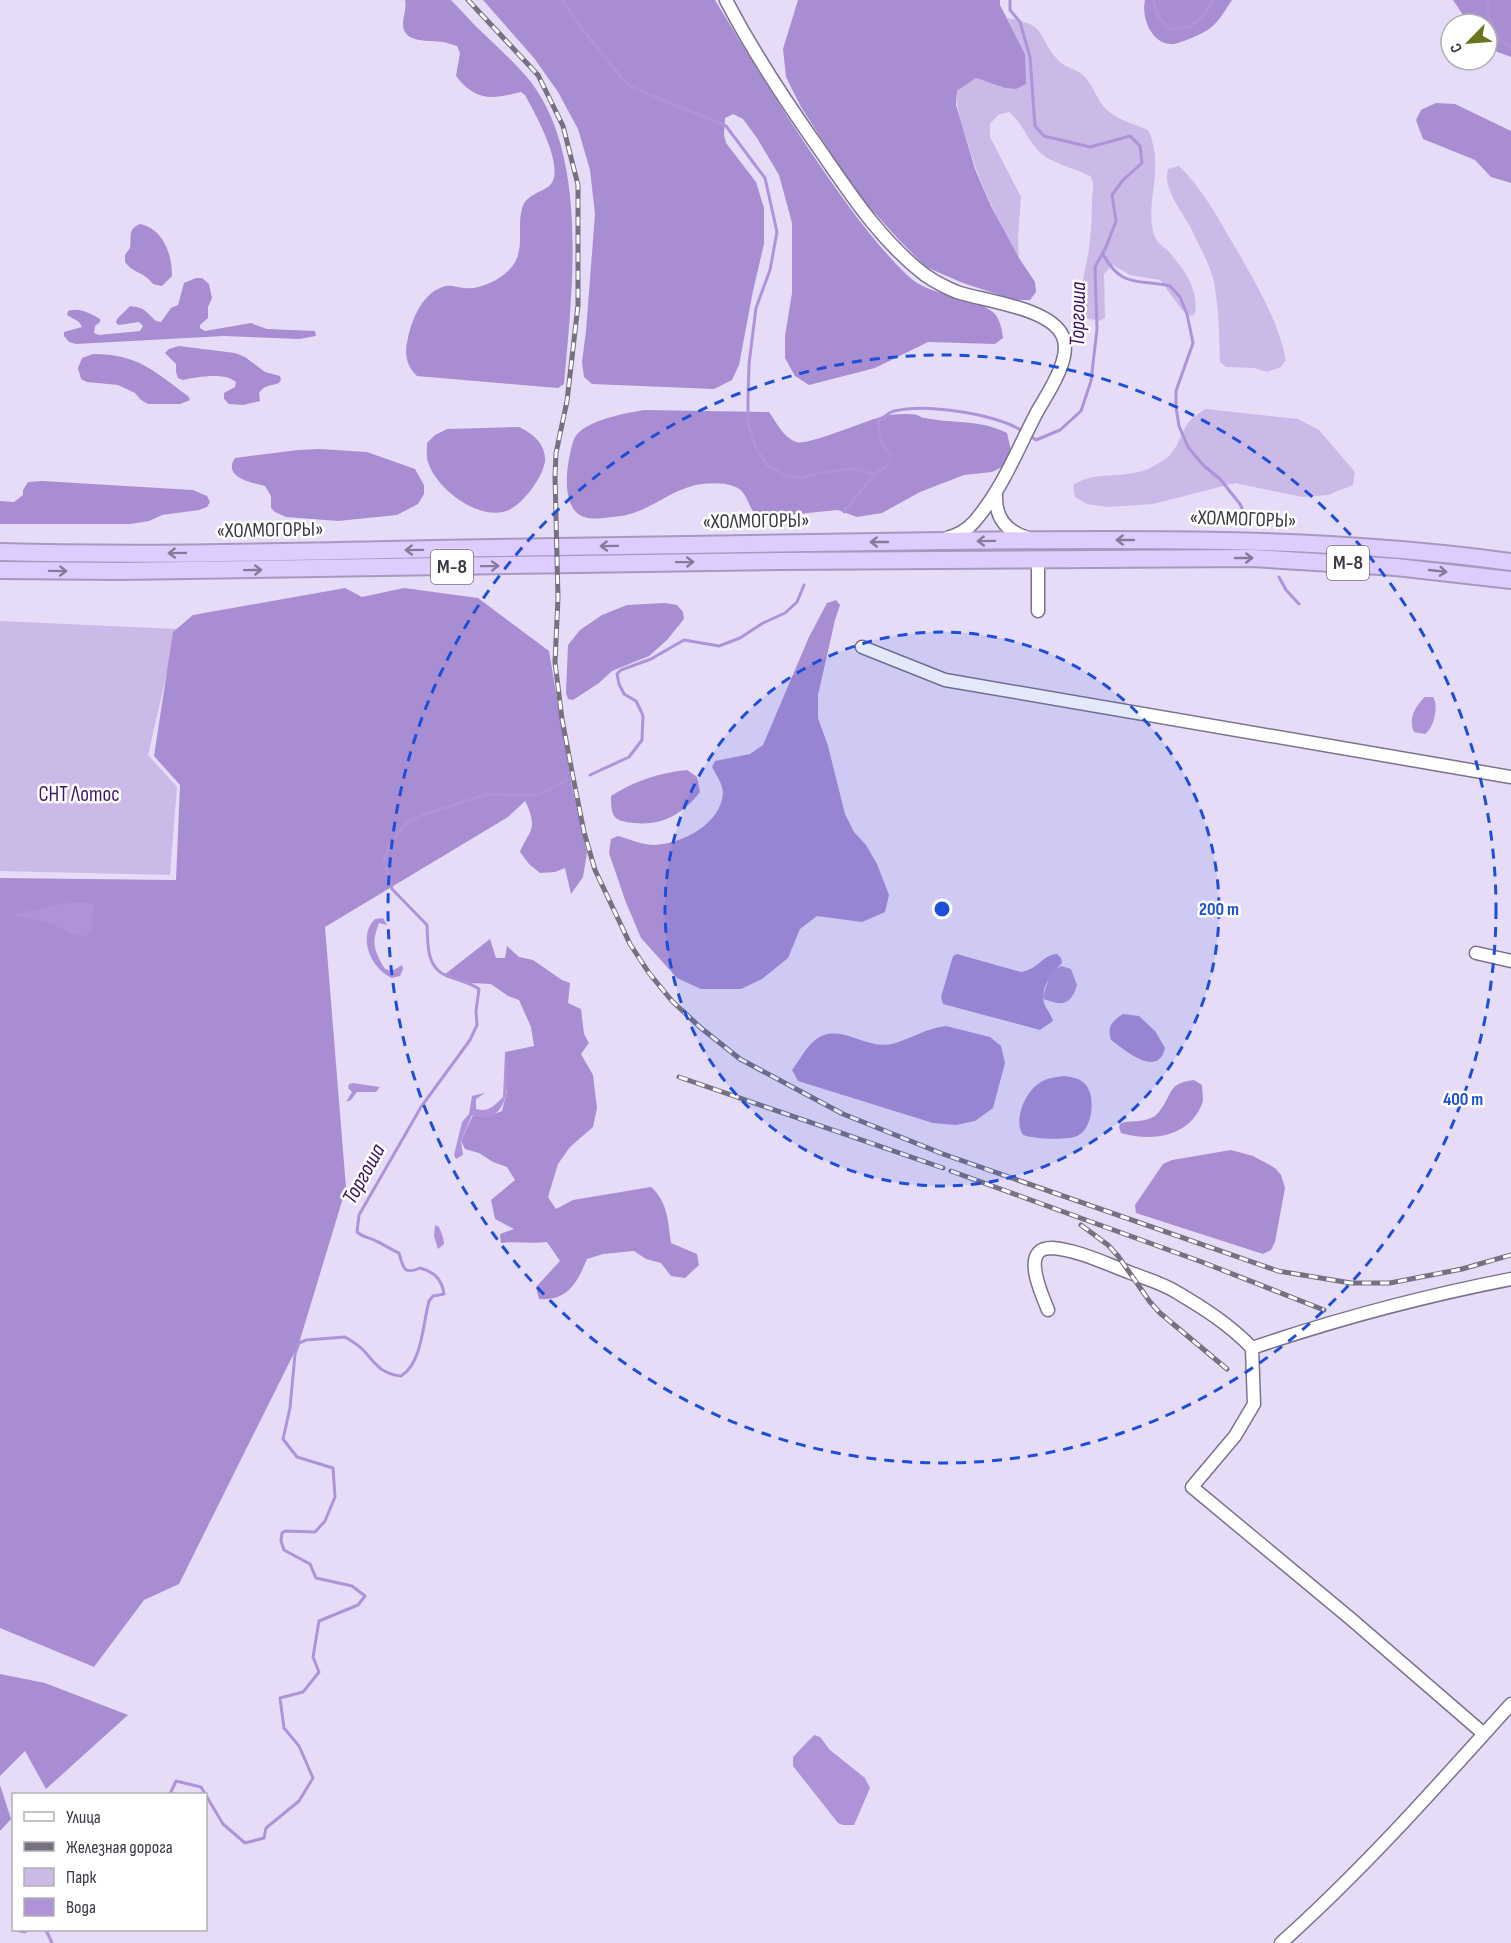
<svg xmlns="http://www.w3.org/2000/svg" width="1511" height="1943" viewBox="0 0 1511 1943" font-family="'Sofia Sans Condensed',sans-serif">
	<rect width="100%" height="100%" fill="#e6dcf8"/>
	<path fill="#cbb9e8" d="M1007,18c44,7 28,19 53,44 5,5 14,7 20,11 12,8 15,23 24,34 10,12 30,17 44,23 18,38 -4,72 6,105 3,8 10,12 15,17 15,17 30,38 26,61l-4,3 -9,-6 -22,-30 -30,-5 -17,-10 -9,9 1,44 -6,3 -13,-3c-9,-23 -2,-40 2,-63 3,-19 4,-36 4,-55 0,-8 3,-15 -1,-23 -1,-3 -37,-14 -45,-20 -17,-11 -21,-32 -37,-45l-11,3 -8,9v13l31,60 -3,41 1,20c-22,-40 -41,-77 -53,-121 -5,-15 -10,-29 -9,-46l19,-13 29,10 11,1 9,-35z
		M1179,166c22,21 38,50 53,76 22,38 45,75 54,118l-5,7 -14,5 -13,-4 -28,-1 -6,-5c-1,-28 -1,-57 -7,-84 -4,-15 -14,-32 -20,-46 -9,-19 -31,-42 -25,-63z
		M1206,409l92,10 21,11 36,42 -2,13 -25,10 -26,2 -67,-14 -82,21 -46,3 -20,-3 -12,-7 -2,-12c22,-15 52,-5 77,-17 5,-3 15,-8 19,-12 17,-19 9,-32 37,-47z
		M0,621l177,8 -29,126 29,32 -7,88 -170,-4z"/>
	<path fill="#a88dd2" d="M405,0h46c12,12 23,25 35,36 16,15 31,29 45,46 58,77 41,210 33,302l-6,4 -141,-12c-11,-10 -13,-23 -9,-38 4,-19 15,-47 38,-52 6,-1 12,2 18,2 15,2 34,-7 45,-18 18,-18 7,-40 13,-61 3,-13 15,-15 26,-22 21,-15 -14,-75 -23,-92l-4,-3c-29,7 -45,10 -65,-16l4,-23 -3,-7c-4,-1 -9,-3 -14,-4 -13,-2 -40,2 -40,-18 0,-9 4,-15 2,-24z
		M483,0h232c31,52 63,103 97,154 29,42 58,85 95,121 23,23 64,19 87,38 6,6 8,17 9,25l-8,6 -67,-2 -53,26 -66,17 -14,-9 -10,-18v-22l7,-43v-70l-13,-48 -22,-37 -14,-19 -10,-5 -8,4 -1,17 2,8 30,39 8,26v36l-11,47 -14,74 -7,15 -18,9 -122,-5 -8,-7 -2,-15 4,-31 9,-117 -5,-44 -12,-41 -20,-37 -24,-34z
		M798,0h202v5l25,49 1,30 -10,5 -11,-1 -29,-10 -19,13 -1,14 19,64 16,37 28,52 16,24 1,10 -6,8h-15l-52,-17 -37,-16 -27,-27 -44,-49 -54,-84 -15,-30 -3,-28z
		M1145,0h87c-7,10 -13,22 -23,29 -5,4 -28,14 -35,15 -22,2 -33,-26 -29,-44z
		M1453,0h58v57l-16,-6 -8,-7v-20h-18z
		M1436,103l19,1 56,27v52l-20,-6 -16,-17 -52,-21 -7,-19 5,-10z
		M140,224c24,5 32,31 32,52l-10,10 -9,-2c-11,-14 -18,-9 -28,-22v-7l5,-7c2,-11 -3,-19 10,-24z
		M196,278h6l7,6 3,14 -4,9v11l-8,7v3l5,3 46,-8 16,6 48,2 1,5 -17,3 -75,-3 -148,8 -7,-2 -5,-6v-4l18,-5 -3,-5 -12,-7 1,-4c11,-4 22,2 32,8v3l-5,4 -1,7 5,2 41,-4 3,-5 -4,-4 -20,3 -3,-2 1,-4 13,-13c16,2 15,5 26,15l5,1 10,-14 7,-3 6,-22z
		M179,346l56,7 10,4 20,15 15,4 1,4 -2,3c-8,3 -15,2 -20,10l1,8 -17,4 -14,-1 -5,-5v-6l11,-6 1,-5c-12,-10 -38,-5 -53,-2l-5,-2 -2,-6v-8l-11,-11 4,-4z
		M93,354c45,0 61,17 95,42l2,4 -10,4h-32l-7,-4 -6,-7 -17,-8 -31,-3 -6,-3 -3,-11 4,-10z
		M645,410l124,2c8,11 14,25 27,30 12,4 71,-22 88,-26 9,-2 24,-3 33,-1 3,1 5,3 8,3 29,6 54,1 82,15l5,22 -4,9 -16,8 -28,3 -44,17 -38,21 -25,4 -19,-7 -71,7 -12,-3c-8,-10 -8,-24 -22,-28 -11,-4 -29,-3 -41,0 -22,6 -40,22 -62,28 -6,2 -12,2 -18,3 -9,1 -19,3 -28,0 -25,-9 -17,-55 -11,-75 5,-21 53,-29 72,-32z
		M519,427c13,6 27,17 26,34 -2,17 -25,48 -42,51 -28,6 -67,-24 -75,-50 -2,-6 -1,-13 -1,-19l8,-8 12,-6z
		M319,449l48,3 48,17 9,16v9l-6,10 -21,11 -59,6 -52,-4 -11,-5 -4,-4v-12l-6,-10c-13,-3 -43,-9 -30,-28l63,-8z
		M42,481l151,9 14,6 3,6 -3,5 -8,3 -37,5 -13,6 -19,3h-130v-23l14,1 9,-7v-5l5,-8z
		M345,588l17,9 42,-9 74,10 71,53 23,136 15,66 -4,24 -12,17 -6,-26 -10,4 -15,1 -11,-9 -9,-12c2,-7 10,-18 11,-22 3,-9 -2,-22 -6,-29l-17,16 -183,110 21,261 -47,155 -120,241 -35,16 -50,67 -94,-39v-750l176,2 4,-95 -26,-29 19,-124 20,-17z
		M836,600l4,5 -5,15 -17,75v23l10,28 17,68 9,18 12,13 11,19 12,31 -4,17 -23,10 -45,-6 -17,13 -12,29 -26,21 -21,10h-40l-24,-11 -36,-40 -16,-38 -16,-47 2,-14 7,-3c12,3 24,9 36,9 28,-1 67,-21 69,-52 0,-8 -7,-19 -11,-26l3,-6 35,-7 13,-9 46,-108 18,-34z
		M665,603l12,2 6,7 1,7 -17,21 -18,16 -37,15 -13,12 -26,17 -5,-1 -2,-6 2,-48 12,-15 22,-15 25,-10z
		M687,770l10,7 3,15c-17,22 -38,34 -66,31 -21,-2 -23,-6 -23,-27 23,-15 48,-23 76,-26z
		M490,939l6,19h9l2,-12 12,11 14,3 29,20 8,3 -2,20 13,6 3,25 5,9 -8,11 12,21 4,33 -4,19 -23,20 -12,17 -10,33 8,12 17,-9 78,-13c17,15 17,35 20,56l26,11 2,11 -14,13 -14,-2 -10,-13 -15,-4 -12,-8 -31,3 -16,5c-10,24 -19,42 -48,40l-3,-12 24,-26 -13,-19c-16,2 -31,-1 -46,1l-1,-9 14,-5 -19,-10 -4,-19 24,-20 -8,-13 -14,-5 -14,-9 -14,-4 -4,-8 12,-26 13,2 16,-6 5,-20 -2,-39 29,-6 -3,-19 -12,-27 -11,-4 -17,-12 -21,-1 -26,-8z
		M957,954l64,18c18,-3 21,-17 36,-18l4,4 1,5c-10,9 -22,25 -18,40 2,6 7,11 9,18l-13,9 -97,-26 -2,-7 12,-41z
		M1123,1014l16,2 16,15 10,17c-7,31 -40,2 -54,-8 -4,-13 0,-18 12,-26z
		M946,1026l44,11 11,9 4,17 -12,45 -18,13 -19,4 -23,-2 -135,-42 -6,-11c7,-9 14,-23 23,-30 25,-19 49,10 77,4 19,-5 34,-16 54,-18z
		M1064,1076c8,1 15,2 21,8 11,11 8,43 -6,51 -10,6 -45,4 -56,0 -10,-15 2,-44 18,-53 6,-4 16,-5 23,-6z
		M1194,1080l8,5c0,6 2,14 0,19 -13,33 -50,38 -81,29l-2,-6 2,-4c12,-3 28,0 37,-10 15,-17 8,-30 36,-33z
		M1231,1150l22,6 22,12 6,7 4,13 -10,54 -4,8 -8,4 -127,-41 -1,-8 28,-41 9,-4z
		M0,1674l45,9 83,32 -82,74 -21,-38 -25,25z
		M0,1785l11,34 -11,12z"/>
	<path fill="#ae93d8" d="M1425,697h8c6,8 1,31 -8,37l-11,-2c-6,-13 1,-26 11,-35z
		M67,903h22l5,2 -3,25 -6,6c-11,0 -17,-5 -27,-9 -16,-6 -32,-10 -48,-12z
		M383,918l4,7 -8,-2c-8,21 -5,27 6,46l7,2 10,-6 1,4 -3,7 -8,2c-21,-9 -35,-41 -17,-59z
		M1061,966l10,3 6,16c-6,21 -16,21 -33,14l-1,-3 8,-24z
		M505,1052c4,19 7,60 -18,65 -4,1 -10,-1 -15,-2l-11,26 2,14 -7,4 -2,-4 8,-33 7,-8 3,-18 13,-3 -9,6v10c12,4 19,-4 27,-12z
		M353,1083l27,4 -4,5h-19l-6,8 -5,2 6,-10 -4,-4 1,-4z
		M435,1225l4,2c2,5 5,11 5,17l-6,5 -4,-13z
		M814,1735l6,2 10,13 35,28 5,10 -16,37h-11l-5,-2 -45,-57v-9z"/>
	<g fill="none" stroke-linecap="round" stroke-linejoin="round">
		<path stroke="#ae93d8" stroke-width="3" d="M562,0l22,32 45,54 97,40 39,52 12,54 -7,38 -14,38 -7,56 -1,34v26l8,24 12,18 18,10 15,2 23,-6 30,-3 20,5
			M1010,0v10l10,12 10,35 5,69 9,10 46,11 40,-11 10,10 2,17 -19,17 -11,15 4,26 -10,26 -11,20 2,62 -6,52 -10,30 -21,19 -24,10 -7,-5
			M1153,0l5,16 10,13 22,-2 15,-13 8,-14
			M1489,0l-1,14 10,24 13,9
			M1103,254c18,34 34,25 67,32l10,11 7,17 6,29 -17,48v16l3,19 9,21 15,18 17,14 20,25 6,13
			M844,512l30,-38 12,-7 5,-11 -11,-17 -2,-18c5,-3 11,-9 16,-10 32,-8 103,3 130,21
			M1279,577l7,13 13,14
			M590,775l39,-18 13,-17 1,-24 -3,-7 -4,-8 -12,-7 -5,-10 -2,-10 4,-4 30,-11 33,-19 35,6 21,-8 23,-15 22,-10 12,-11 7,-17
			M170,1794l6,-13 25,6 22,37 22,19 19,-5 2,-10 33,-27 14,-23 -14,-32 -15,-18 -4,-30 23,-6 16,-20 -6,-15 6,-36 39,-16 7,-9 -13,-10 -36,-8 -6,-14 -26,-14 -3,-9 1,-8 3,-2 30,1 10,-11 10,-24 -2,-29 -36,-11 -14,-18 7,-31 5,-54 4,-11 7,-3 39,-3c7,4 15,9 20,15 11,13 17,22 36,24 21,-12 22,-53 28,-75l4,-5 11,-2c-2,-15 -10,-22 -24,-26 -16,7 -17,0 -21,-15 -7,-3 -18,-10 -23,-12 -8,-4 -12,-3 -19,-9l2,-17 62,-108 49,-67 7,-15 -1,-14 3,-22c-10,-7 -21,-9 -32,-13 -21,-8 -19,-32 -20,-51l-35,-36 -8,-28 6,-17 15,-20 18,-9 65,-21 50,1 29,-15
			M14,1920v1
			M15,1930l10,2 2,-2
			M46,1930l6,13"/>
		<g stroke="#7c728b" stroke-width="15">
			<path id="minor" d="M726,0c27,52 60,102 94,150 31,45 61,91 105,125 9,6 22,13 32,17 27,9 95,16 106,45 9,22 -16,57 -26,75 -20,38 -35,78 -63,110 -8,9 -16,13 -27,16
				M996,494c-1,23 9,37 32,44
				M1038,559v52
				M862,647l83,33 566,97
				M1476,953l35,8
				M1048,1310c-5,-13 -21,-46 -9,-58 3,-3 9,-4 13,-4 27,2 54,16 79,25 16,6 33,11 47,20 27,16 52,32 74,55l2,56 -19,32 -43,51 159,132 133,115
				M1252,1348c85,-29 172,-52 259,-69
				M1281,1943c83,-74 156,-157 230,-239"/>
		</g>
		<g stroke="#a699bd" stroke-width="20">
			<path id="highway" d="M0,552c144,4 289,0 433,-3 170,-3 339,-5 509,-8 192,-2 378,-5 569,21
				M0,570l120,1 660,-10 472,-3 144,9 115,13"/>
		</g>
		<use href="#minor" stroke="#fff" stroke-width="12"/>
		<use href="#highway" stroke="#deccfe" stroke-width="16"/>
		<g stroke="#767081" stroke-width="5">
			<path id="rail" d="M468,0l70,75 25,51 15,59v120l-11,96 -11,52 -1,23 3,122 -3,64 7,57 11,58 11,55 11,38 35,74 19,29 23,28 29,27 39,31 103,55 100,40 335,117 73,12h39l72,-14 49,-14
				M679,1077l264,91
				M951,1171l251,91 122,48
				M1081,1225l27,20 10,11 32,46 10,11 67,56"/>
		</g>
		<use href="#rail" stroke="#fff" stroke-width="3" stroke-dasharray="9" stroke-linecap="butt"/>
	</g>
	<defs><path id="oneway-shaft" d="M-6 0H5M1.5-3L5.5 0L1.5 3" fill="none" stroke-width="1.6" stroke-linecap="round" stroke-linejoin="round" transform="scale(1.5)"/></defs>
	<g stroke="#857b98">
		<use href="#oneway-shaft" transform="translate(1125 540) rotate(180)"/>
		<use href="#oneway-shaft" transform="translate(986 541) rotate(179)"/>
		<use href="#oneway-shaft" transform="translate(879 542) rotate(180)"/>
		<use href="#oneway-shaft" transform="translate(609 546) rotate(179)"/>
		<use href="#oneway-shaft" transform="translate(414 550) rotate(179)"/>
		<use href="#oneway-shaft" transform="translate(177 553) rotate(179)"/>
		<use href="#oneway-shaft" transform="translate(1244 558)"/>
		<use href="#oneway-shaft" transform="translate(685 562) rotate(-1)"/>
		<use href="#oneway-shaft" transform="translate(490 566) rotate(-1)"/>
		<use href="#oneway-shaft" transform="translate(253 570) rotate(-1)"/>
		<use href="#oneway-shaft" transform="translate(58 571) rotate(1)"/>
		<use href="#oneway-shaft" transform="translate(1438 571) rotate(6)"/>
	</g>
	<circle cx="942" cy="909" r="277" fill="#1d4ed8" fill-opacity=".12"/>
	<g fill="none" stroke="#1d4ed8" stroke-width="3" stroke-dasharray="10 8">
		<circle cx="942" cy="909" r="277"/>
		<circle cx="942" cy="909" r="554"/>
	</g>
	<g text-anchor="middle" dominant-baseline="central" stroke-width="5" stroke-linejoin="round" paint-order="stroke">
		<g fill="#fff" stroke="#77747c" stroke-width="1.5">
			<rect x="1327" y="546" width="42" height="34" rx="4.5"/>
			<rect x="431" y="550" width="42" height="34" rx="4.5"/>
		</g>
		<g font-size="20" font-weight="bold" fill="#3d3944">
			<text x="1348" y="563">М-8</text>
			<text x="452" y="567">М-8</text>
		</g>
		<g font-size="21" fill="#3d3944" stroke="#fff">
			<text transform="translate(1243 519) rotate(2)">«ХОЛМОГОРЫ»</text>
			<text transform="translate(756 521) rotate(-1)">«ХОЛМОГОРЫ»</text>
			<text transform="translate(270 530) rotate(-1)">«ХОЛМОГОРЫ»</text>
		</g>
		<g font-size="21" fill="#3f1768" stroke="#fff">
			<text x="79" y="794">СНТ Лотос</text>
		</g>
		<g font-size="22" font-style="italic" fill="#3a1062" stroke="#fff">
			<text transform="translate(1078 314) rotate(-89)">Торгоша</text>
			<text transform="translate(364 1174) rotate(-61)">Торгоша</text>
		</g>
	</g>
	<circle cx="942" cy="909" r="9" fill="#1d4ed8" stroke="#fff" stroke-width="3"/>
	<g font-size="18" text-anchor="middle" font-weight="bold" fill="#1d4ed8" stroke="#fff" stroke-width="5" stroke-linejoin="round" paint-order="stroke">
		<text x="1219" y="915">200 m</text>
		<text x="1463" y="1105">400 m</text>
	</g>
	<rect x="12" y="1793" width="195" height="138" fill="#ffffff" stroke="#b1b0b4" stroke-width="1.5"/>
	<rect x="24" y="1812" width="30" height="9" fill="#ffffff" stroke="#b1b0b4" stroke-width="1.5"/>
	<text x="66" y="1823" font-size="18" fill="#3d3944">Улица</text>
	<rect x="24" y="1842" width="30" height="9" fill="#767081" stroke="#b1b0b4" stroke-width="1.5"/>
	<text x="66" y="1853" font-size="18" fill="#3d3944">Железная дорога</text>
	<rect x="24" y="1868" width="30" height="18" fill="#cbb9e8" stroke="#b1b0b4" stroke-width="1.5"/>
	<text x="66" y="1883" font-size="18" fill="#3d3944">Парк</text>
	<rect x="24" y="1898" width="30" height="18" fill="#ae93d8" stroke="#b1b0b4" stroke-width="1.5"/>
	<text x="66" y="1913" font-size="18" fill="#3d3944">Вода</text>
	<g transform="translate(1469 42) rotate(245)"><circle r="28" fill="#ffffff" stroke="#b1b0b4" stroke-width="1.5"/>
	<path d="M0-4.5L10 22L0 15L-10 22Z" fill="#6a731d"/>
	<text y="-9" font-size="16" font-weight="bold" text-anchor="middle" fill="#3d3944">С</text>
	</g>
</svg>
